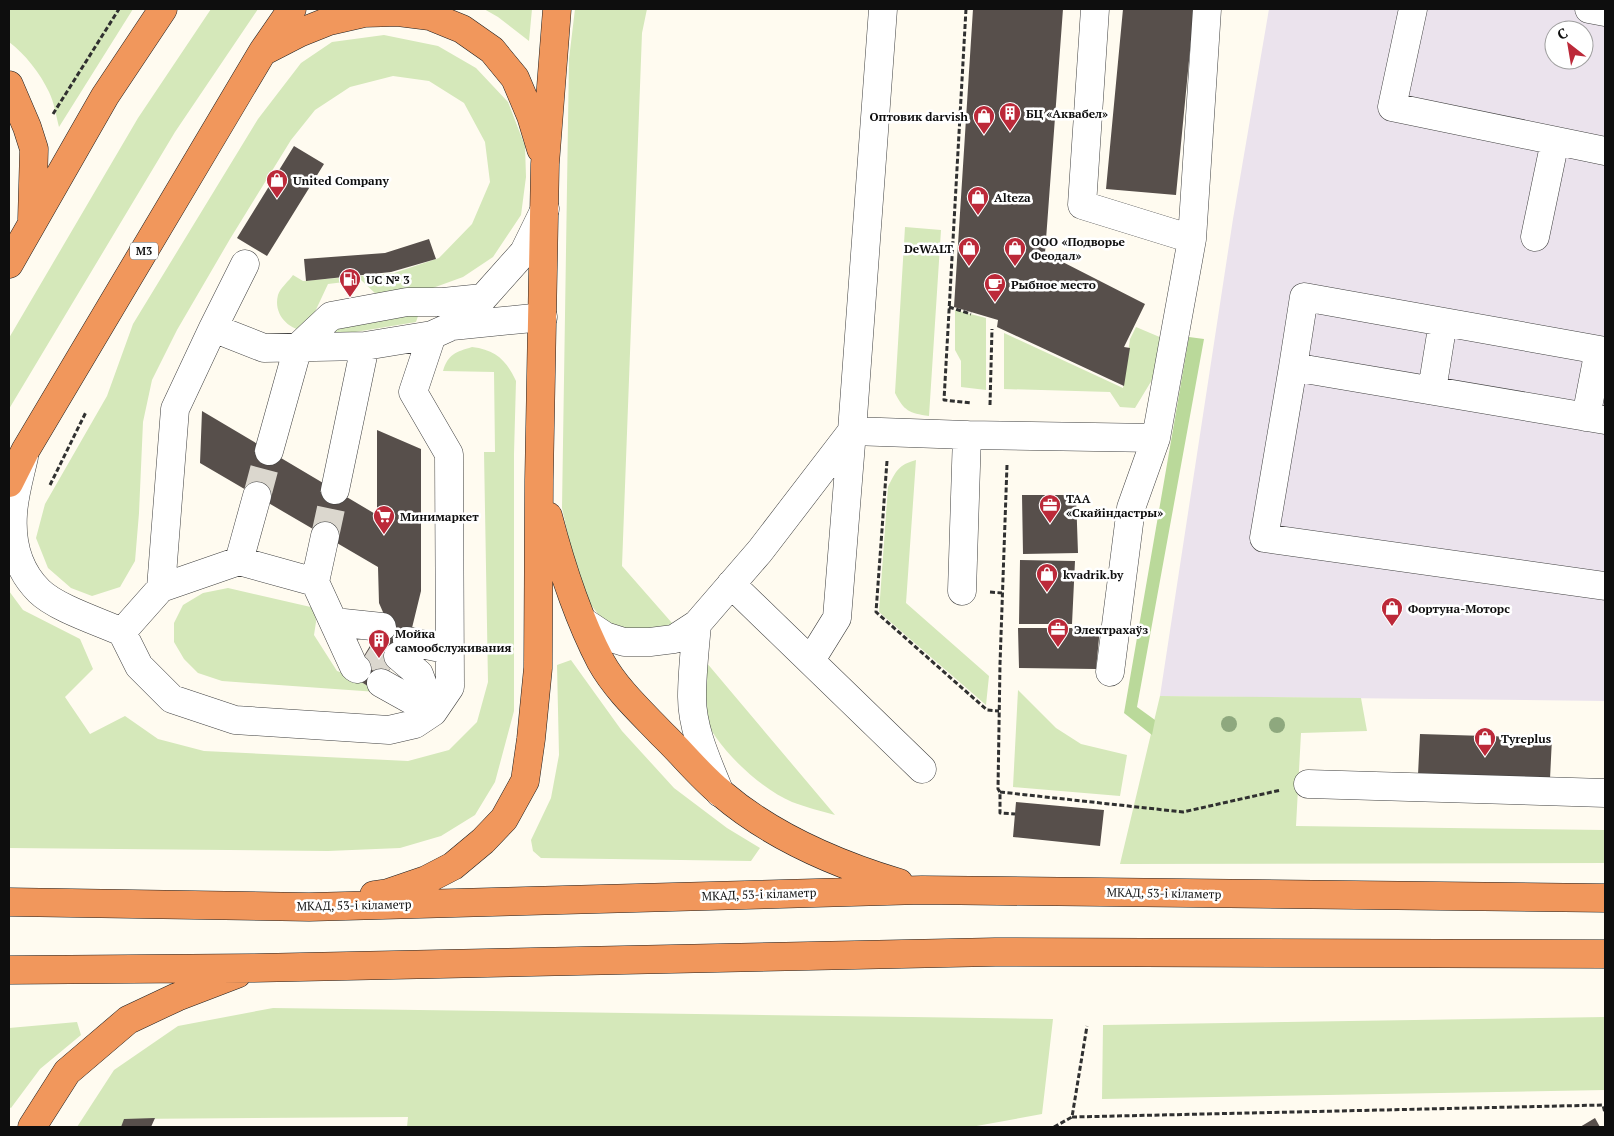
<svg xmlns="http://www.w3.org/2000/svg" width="1614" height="1136" viewBox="0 0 1614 1136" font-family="'PT Serif',serif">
	<rect width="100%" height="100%" fill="#fffbf0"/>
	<path fill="#ebe3ed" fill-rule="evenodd" d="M1269,9h336v692l-445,-5 73,-477zM1554,30h30v30h-30z"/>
	<path fill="#d5e8ba" d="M9,9h124l-74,118c-3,-12 -5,-25 -10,-35 -9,-19 -24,-38 -40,-50z
		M211,9h47l-83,123 -166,277v-71l129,-220z
		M484,9h48l-3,32 -31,-24z
		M575,9h72l-5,24 -20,533 50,57 -20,12 -25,-1 -26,-16 -13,-17 -15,-43 -11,-50 7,-449z
		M384,35l54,11 38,22 32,34 17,44 1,31 -5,38 -28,42 -30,20 -33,12 -54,5 -15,-14 -33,4 -22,47c-18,-1 -33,-17 -28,-36 2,-7 11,-14 15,-20l10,6 91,-8 45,-15 33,-34 18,-42 -5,-40 -21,-39 -35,-22 -36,-5 -43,11 -35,23 -24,30 -61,99 -53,91 -25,50 -9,42 -4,91 -4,48 -15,26 -28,9 -21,-8 -23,-20 -12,-30 9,-34 62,-108 26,-72 125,-205 43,-56 31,-21z
		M905,227l36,3 -12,186c-20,-3 -25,-5 -34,-23z
		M955,310l31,8v72l-25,-3v-26l-6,-11z
		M417,311l1,5 -2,6 -79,13 -6,-3 4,-8z
		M1136,327l26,11 -4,32 -23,38 -15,-1 -10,-15 -106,-3v-56l119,55 7,-49z
		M472,347c24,3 34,13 44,34l-2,73v257l-19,71 -20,33 -34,21 -41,12 -72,3 -319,-3v-257l14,19 57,29 13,30 -28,28 25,37 35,-18 33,23 46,12 204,10 41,-11 28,-28 11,-40 -4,-230h11l-1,-80 -51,-1c5,-17 13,-19 29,-24z
		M916,460l-10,143 83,73 -3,29 -107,-93 9,-125c8,-16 10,-22 28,-27z
		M228,588l87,20 1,14 -2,13 23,36 15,5 25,16 -155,-11 -24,-8 -14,-14 -10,-17v-19l9,-18 20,-12z
		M571,660l51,71 52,57 53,40 33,20 -9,13 -210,-3 -8,-7 -2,-11 20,-42 8,-43 -2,-90z
		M706,662l129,153c-14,-4 -30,-8 -43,-13 -33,-14 -79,-57 -90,-91 -2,-8 3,-39 4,-49z
		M1018,690l38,38 25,16 46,11 -7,41 -107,-9z
		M1160,696l201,2 6,33 -66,2 -5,93 309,4v33l-485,1z
		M273,1008l780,11 -11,95 -71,13h-564l1,-10 -283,2 -4,8h-44l37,-57 64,-44z
		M1605,1017v73l-503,9 1,-74z
		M77,1022l4,13 -41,34 -29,39 -2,-1v-79z"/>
	<path fill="#bad99a" d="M1189,337l15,2 -67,368 18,13 -3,15 -28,-22z"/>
	<path fill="#574f4b" d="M973,9h90l-18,244 100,51 -21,43 6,1 -6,38 -127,-59 1,-7 -44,-13z
		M1123,9h71l-18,186 -70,-6z
		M294,146l30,18 -57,92 -30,-18z
		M429,239l7,20 -45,13 -85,9 -2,-22 81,-6z
		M202,411l175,104v-85l44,19v142l-10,41 -34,60 -25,-16 34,-57 -7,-16 -1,-36 -178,-104z
		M1022,495h54l2,58 -55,1z
		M1020,560l55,1 -3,63h-53z
		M1018,628h82l-4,41 -77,-1z
		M1420,734l132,4 -2,41 -132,-4z
		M1016,802l88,8 -4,36 -87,-9z
		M155,1118l-4,9h-30l3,-8z
		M1595,1118l5,9h-20z"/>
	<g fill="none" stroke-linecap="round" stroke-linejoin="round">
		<path stroke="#dbd7ce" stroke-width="28" stroke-dasharray="28 14" stroke-linecap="butt" d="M257,496l12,-45
			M325,536l10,-46
			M368,651l24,15"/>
		<g stroke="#414141" stroke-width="29">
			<path id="minor" d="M1095,9l-13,196 110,34 15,-230
				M1413,9l-21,98 213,44
				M1589,9l16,3
				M1535,237l20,-96
				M470,310l13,-12 41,-46 21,-43
				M213,328l32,-64
				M1605,351l-301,-54 -11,70 312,53
				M1293,367l-29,171 341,48
				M1432,390l11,-68
				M1586,417l13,-67
				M852,431l115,4 -5,156
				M967,435l189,3
				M269,451l29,-104 33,-31 76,-14h36l40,-4
				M24,457c-4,18 -10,38 -11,57 -2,29 5,56 26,77 17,17 61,31 83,41l17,34 33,33 63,21 154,10 26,-6 18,-12 17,-25 -1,-233 -36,-62 19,-57
				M335,490l30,-144
				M239,561l18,-65
				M315,582l39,85 3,2
				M731,584l191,185
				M161,588l78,-27 76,21 10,-46
				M334,622l48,5
				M584,622l21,14 19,6h26l24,-3 23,-15 63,-73 92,-120
				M697,624c-2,24 -5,49 -5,73 0,33 16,66 28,96
				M122,632l39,-44 14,-179 38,-81 51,20 101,-2 67,-11 20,-9 91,-9
				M407,641l43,9
				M398,656l21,18 14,38
				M811,660l26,-42 15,-187 31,-422
				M1110,672l21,-164 25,-70 36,-199
				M381,683l52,29
				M1308,784l297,9"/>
		</g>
		<g stroke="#1f1f1f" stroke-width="29">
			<path id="highway" d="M266,50l33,-17 30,-12 35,-8 34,-1 32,4 32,13 30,21 23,28 16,38 10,33
				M9,85l18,42 7,22 -2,70
				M9,264l96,-168 58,-87
				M9,483l16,-32 238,-400 29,-42
				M548,516c13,50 29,100 53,146 15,27 40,50 61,72 20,19 38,42 59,59 50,43 115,71 178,90
				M374,895l14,-2 38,-13 27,-14 30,-25 21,-22 21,-38 6,-42 7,-71 1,-188 6,-316 12,-155
				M9,902l300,5 613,-17 683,8
				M9,970l243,-2 743,-16 610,2
				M32,1127l35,-55 61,-52 49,-23 60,-23"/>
		</g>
		<path stroke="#303030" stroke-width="3" stroke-dasharray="5 2.5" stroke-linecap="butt" d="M966,9l-22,391 27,3
			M53,114l66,-105
			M949,307l22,7
			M990,405l2,-76
			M887,461l-11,151 111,98 12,1
			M1007,465l-7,199 -2,125 2,3v21l15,1
			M50,485l36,-73
			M990,592l12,1
			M1000,792l183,20 98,-22
			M1072,1117l531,-12 2,8
			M1054,1127l18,-10 15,-91"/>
		<use href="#minor" stroke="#fff" stroke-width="28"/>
		<use href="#highway" stroke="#f1975c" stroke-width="28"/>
	</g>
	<g fill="#8ea87e">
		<circle cx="1229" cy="724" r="8"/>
		<circle cx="1277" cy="725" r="8"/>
	</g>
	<defs>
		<g id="building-pin" transform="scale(1.125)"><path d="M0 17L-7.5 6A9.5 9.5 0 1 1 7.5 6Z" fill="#bc2939" stroke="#fff"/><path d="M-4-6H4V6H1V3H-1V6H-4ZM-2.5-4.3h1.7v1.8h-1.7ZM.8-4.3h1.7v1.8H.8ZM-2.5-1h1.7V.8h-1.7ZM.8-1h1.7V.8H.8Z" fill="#fff"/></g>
		<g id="shop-pin" transform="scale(1.125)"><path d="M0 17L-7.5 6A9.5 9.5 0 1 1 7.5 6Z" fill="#bc2939" stroke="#fff"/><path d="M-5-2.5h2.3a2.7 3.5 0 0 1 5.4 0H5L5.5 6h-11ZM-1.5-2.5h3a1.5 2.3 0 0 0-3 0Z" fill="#fff"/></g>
		<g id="fuel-pin" transform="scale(1.125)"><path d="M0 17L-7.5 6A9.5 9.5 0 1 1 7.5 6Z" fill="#bc2939" stroke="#fff"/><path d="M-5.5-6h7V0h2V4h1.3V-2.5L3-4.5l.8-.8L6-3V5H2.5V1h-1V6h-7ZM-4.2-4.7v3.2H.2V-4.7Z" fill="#fff"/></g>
		<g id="cafe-pin" transform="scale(1.125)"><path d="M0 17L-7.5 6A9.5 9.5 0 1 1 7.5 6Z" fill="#bc2939" stroke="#fff"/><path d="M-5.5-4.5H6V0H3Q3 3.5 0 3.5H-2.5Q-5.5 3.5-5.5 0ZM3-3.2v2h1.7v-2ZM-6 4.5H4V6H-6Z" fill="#fff"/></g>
		<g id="office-pin" transform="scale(1.125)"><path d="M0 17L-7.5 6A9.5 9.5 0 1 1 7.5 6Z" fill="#bc2939" stroke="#fff"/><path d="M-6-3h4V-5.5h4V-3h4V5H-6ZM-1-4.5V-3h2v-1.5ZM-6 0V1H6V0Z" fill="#fff"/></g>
		<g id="supermarket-pin" transform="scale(1.125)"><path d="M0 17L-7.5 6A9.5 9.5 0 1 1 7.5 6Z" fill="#bc2939" stroke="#fff"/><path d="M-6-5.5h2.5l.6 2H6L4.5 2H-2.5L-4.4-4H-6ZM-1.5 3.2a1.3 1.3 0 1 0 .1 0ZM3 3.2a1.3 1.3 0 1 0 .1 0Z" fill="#fff"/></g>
	</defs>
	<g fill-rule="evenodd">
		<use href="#building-pin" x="1010" y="113"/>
		<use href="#shop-pin" x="984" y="116"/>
		<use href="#shop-pin" x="277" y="180"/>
		<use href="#shop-pin" x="978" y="197"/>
		<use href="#shop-pin" x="969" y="248"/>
		<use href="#shop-pin" x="1015" y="248"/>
		<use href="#fuel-pin" x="350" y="279"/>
		<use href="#cafe-pin" x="995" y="284"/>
		<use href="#office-pin" x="1050" y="505"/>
		<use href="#supermarket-pin" x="384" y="516"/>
		<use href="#shop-pin" x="1047" y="574"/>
		<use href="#shop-pin" x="1392" y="608"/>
		<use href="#office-pin" x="1058" y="629"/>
		<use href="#building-pin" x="379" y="640"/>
		<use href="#shop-pin" x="1485" y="738"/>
	</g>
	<g text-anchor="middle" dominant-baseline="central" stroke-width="5" stroke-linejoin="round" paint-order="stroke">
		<rect fill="#fff" stroke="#565656" stroke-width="1" x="130" y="242.5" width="28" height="17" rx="4"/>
		<g font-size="11" font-weight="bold" fill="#0e0e0e">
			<text x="144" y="251">М3</text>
		</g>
		<g font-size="12" font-weight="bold" fill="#0e0e0e" stroke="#fff" text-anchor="start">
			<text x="1026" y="113">БЦ «Аквабел»</text>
			<text x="968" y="116" text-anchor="end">Оптовик darvish</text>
			<text x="293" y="180">United Company</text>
			<text x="994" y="197">Alteza</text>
			<text x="1031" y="241">ООО «Подворье<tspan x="1031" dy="14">Феодал»</tspan></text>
			<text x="953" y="248" text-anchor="end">DeWALT</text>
			<text x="366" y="279">UC № 3</text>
			<text x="1011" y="284">Рыбное место</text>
			<text x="1066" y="498">ТАА<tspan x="1066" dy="14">«Скайіндастры»</tspan></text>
			<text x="400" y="516">Минимаркет</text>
			<text x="1063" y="574">kvadrik.by</text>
			<text x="1408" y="608">Фортуна-Моторс</text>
			<text x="1074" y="629">Электрахаўз</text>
			<text x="395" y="633">Мойка<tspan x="395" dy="14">самообслуживания</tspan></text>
			<text x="1501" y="738">Tyreplus</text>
		</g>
		<g font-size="12" fill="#0e0e0e" stroke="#fff">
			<text transform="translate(1164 893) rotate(1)">МКАД, 53-і кіламетр</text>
			<text transform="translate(759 894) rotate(-2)">МКАД, 53-і кіламетр</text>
			<text transform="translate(354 905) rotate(-1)">МКАД, 53-і кіламетр</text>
		</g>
	</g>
	<rect width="1614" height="1136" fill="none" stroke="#0e0e0e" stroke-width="20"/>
	<g transform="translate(1569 45) rotate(329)"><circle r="24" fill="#ffffff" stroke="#9f9f9f"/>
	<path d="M0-4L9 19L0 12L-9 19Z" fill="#bc2939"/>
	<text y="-8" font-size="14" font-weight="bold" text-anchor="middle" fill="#0e0e0e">С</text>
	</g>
</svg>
